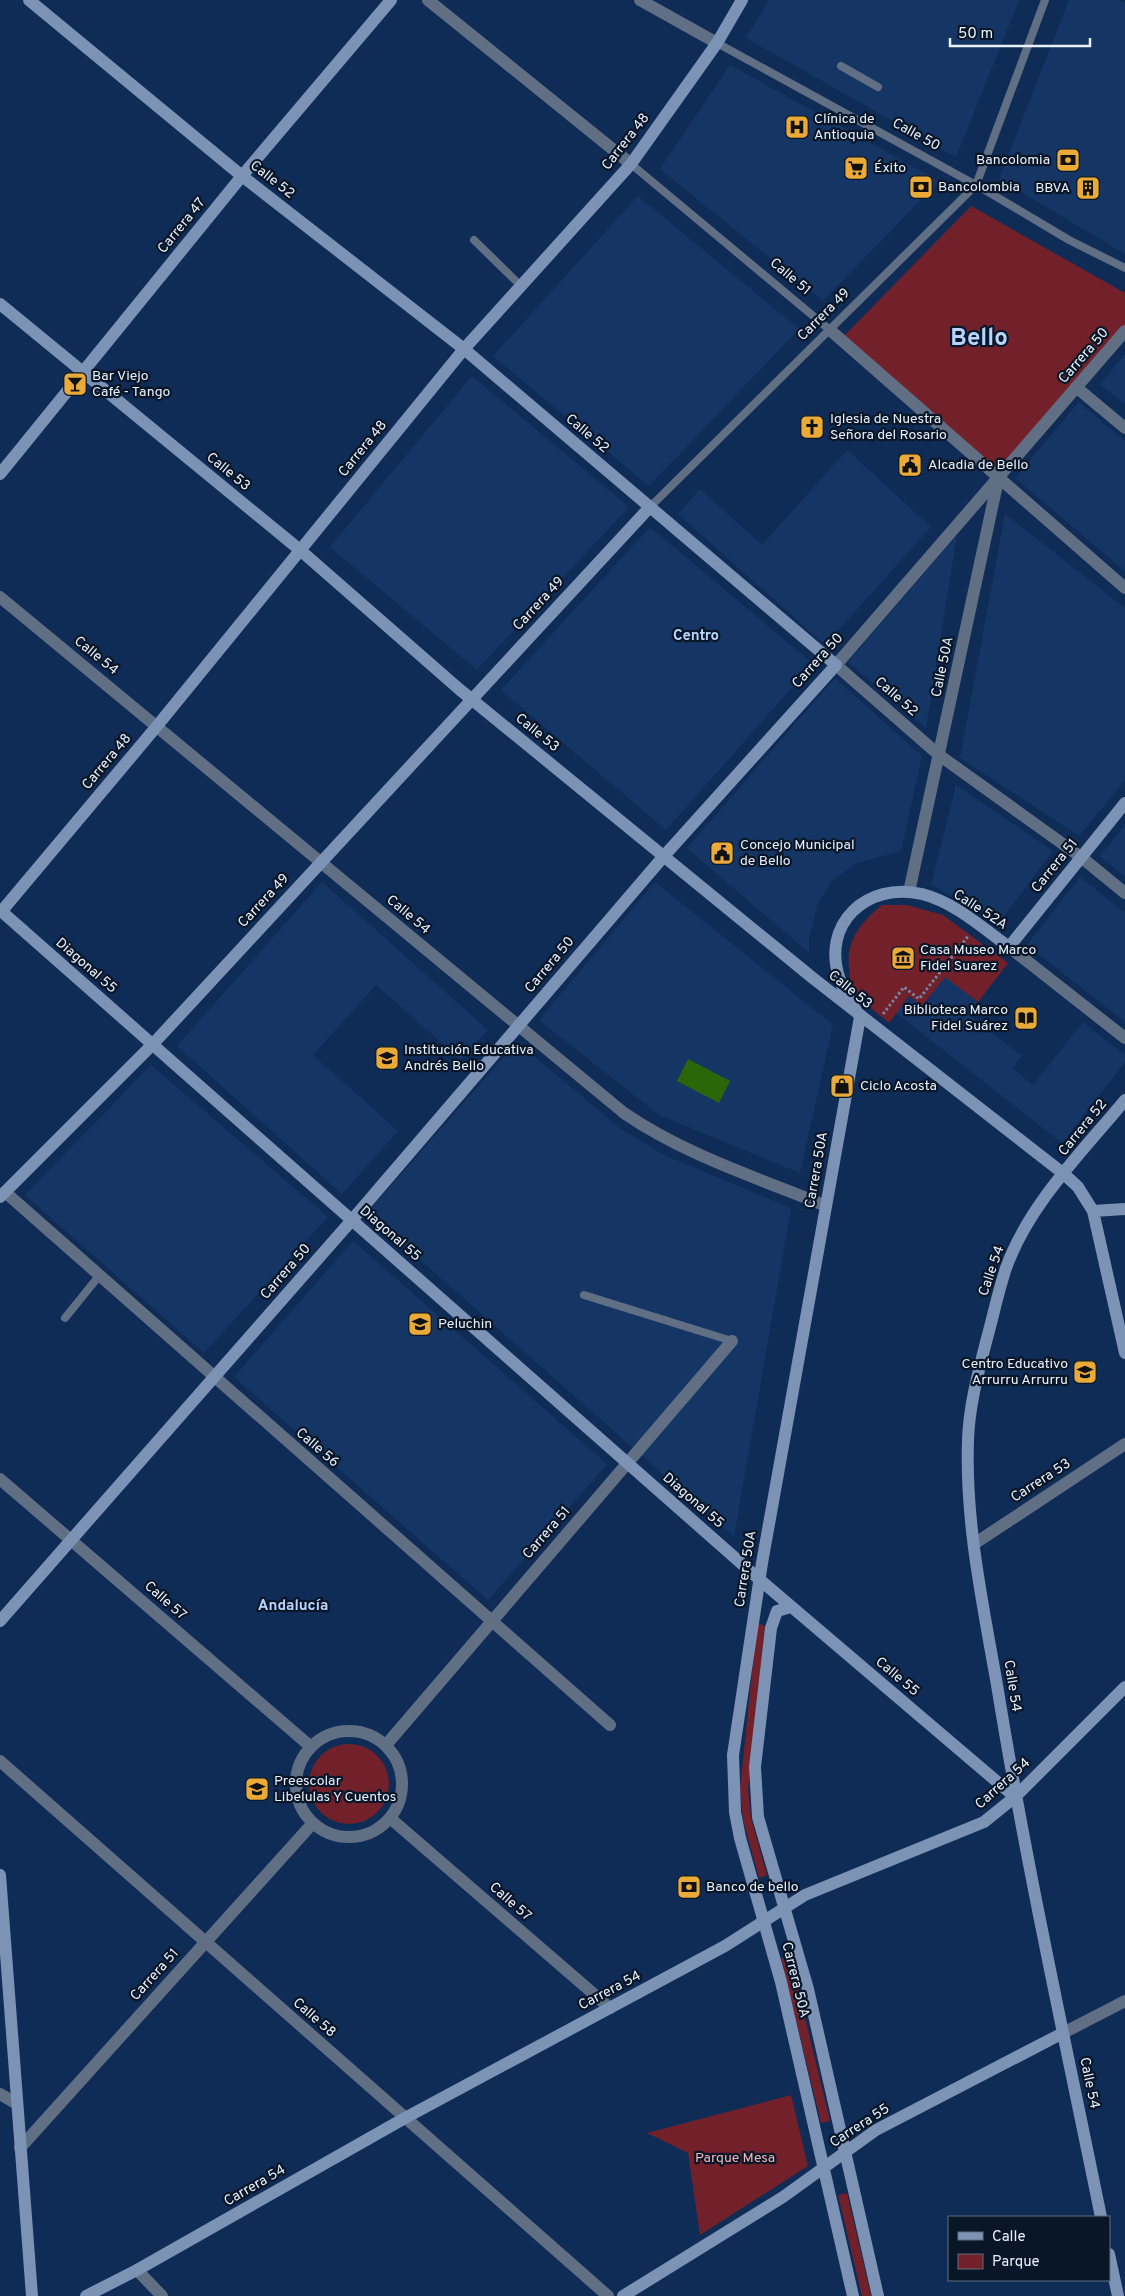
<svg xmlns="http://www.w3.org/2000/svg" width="1125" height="2296" viewBox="0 0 1125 2296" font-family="Overpass,sans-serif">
	<rect width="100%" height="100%" fill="#0f2c56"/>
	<path fill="#153665" d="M769,0h250l-63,157 -210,-119z
		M1069,0h50l6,4v250l-126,-75z
		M730,65l209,116 -116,120 -163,-132z
		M638,196l161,133 -150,157 -156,-130z
		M1125,354v50l-25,-19z
		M472,376l157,131 -152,163 -147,-123z
		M1079,402l46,39v130l-110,-93z
		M847,450l84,77 -106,118 -147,-131 22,-25 62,56z
		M1005,514l120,94v172l-46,56 -119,-78z
		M650,527l163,137 -147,166 -165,-140z
		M957,535l-31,193 -78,-66z
		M835,678l87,78 -21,95 -44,12 -24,17 -15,22 -9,37v14l-122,-105z
		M956,785l97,66 -55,73 -67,-40z
		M1125,825v52l-25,-21z
		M1080,877l45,36v109l-98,-77z
		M322,882l166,148 -27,30 -85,-75 -63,70 85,76 -56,63 -165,-148z
		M655,882l178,143 -33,148 -141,-58 -120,-95z
		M945,976l33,26 -10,12 54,42 -10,12 21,17 50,-63 42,33v7l-63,81 -166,-130 13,-17 14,10z
		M517,1042l104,87 43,26 127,53 -57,329 -367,-324z
		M151,1065l177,152 -124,136 -179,-158z
		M353,1241l254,223 -119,136 -254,-223z"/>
	<path fill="#72212b" d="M971,206l154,87v38l-127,146 -157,-138z
		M882,905h25l36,10 65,48 -30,39 -33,-25 -23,29 -13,-10 -20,27c-13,-11 -32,-24 -38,-40 -2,-5 -1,-11 -2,-16 -3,-28 13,-45 33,-62z
		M757,1623l8,3 -17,163 3,29 16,57 -8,3 -16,-58 -3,-31z
		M309 1784a40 40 0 1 1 80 0a40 40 0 1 1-80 0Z
		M790,1956l40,165 -9,2 -40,-165z
		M791,2095l17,71 -108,69 -12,-82 -41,-20z
		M847,2193l24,103h-9l-24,-101z"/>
	<path fill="#2b6609" d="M688,1059l42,22 -11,22 -42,-22z"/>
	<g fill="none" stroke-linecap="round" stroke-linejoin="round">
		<path stroke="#7386a2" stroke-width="3" stroke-dasharray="2.5 2.5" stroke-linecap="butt" d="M883,1014l21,-27 15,12 50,-64"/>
		<path stroke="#606f84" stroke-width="8" d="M717,43l268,147 84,50 56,28
			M841,66l37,21
			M631,164l199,166
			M474,240l47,46
			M650,507l326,-322 69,-185
			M584,1295l148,46
			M65,1318l34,-42"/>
		<path stroke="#606f84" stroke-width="12" d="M428,0l203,164
			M640,0l77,43
			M830,330l295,258
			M1125,331l-289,334 103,90 142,102 44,36
			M1076,387l49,41
			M0,597l624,516c61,42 134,65 202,93
			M909,892l89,-412
			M1009,947l116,91
			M5,1192l605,533
			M0,1479l310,267
			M974,1544l151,-100
			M296 1784a53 53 0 1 1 106 0a53 53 0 1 1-106 0Z
			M386,1745l346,-404
			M0,1761l608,535
			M390,1818l220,190
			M1063,2033l62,-32
			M0,2094l17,10
			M20,2148l293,-325
			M137,2270l25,26"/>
		<path stroke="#7c93b5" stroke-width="12" d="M0,304l300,246 159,139 355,290 250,195 14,13 15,24 32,142
			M0,474l242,-298 149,-176
			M0,910l759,669 256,218
			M1,912l156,-186 307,-377 167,-185 86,-121 25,-43
			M0,1197l153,-153 497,-537
			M1093,1211l32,-2
			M791,1607l-14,4 -6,17 -16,139 3,50 50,172 70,307
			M0,1621l352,-401 312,-364 172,-191 -372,-316 -222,-173 -213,-176
			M0,1875l32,421
			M1101,2217c-36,-177 -75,-353 -104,-532 -14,-80 -32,-163 -29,-245 1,-33 10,-67 18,-98 7,-25 12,-50 20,-74 23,-64 77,-117 119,-168
			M1109,2254l9,42
			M86,2296l51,-26 268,-152 320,-172 80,-51 179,-73 31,-25 110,-110
			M623,2296l160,-99 93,-67 187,-97
			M853,2296l-72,-314 -41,-144 -5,-26 -2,-57 29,-192 98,-546c-7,-12 -16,-24 -20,-37 -20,-56 27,-99 82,-86 32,8 61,34 87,53l116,-144"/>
	</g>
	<defs>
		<g id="hospital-square" transform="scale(1.25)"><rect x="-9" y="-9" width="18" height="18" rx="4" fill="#eaaa38" stroke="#091628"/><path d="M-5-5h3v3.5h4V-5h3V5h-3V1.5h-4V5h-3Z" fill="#111"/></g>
		<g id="bank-square" transform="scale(1.25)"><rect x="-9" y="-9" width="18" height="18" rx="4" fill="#eaaa38" stroke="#091628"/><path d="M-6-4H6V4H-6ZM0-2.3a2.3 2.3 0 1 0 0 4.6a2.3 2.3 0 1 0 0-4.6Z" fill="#111"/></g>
		<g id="supermarket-square" transform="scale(1.25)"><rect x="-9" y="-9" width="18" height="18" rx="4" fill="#eaaa38" stroke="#091628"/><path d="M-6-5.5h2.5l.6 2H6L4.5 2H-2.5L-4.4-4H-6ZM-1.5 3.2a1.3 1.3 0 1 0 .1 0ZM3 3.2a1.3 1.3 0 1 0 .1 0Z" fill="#111"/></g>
		<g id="building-square" transform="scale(1.25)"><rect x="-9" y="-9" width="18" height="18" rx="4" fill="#eaaa38" stroke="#091628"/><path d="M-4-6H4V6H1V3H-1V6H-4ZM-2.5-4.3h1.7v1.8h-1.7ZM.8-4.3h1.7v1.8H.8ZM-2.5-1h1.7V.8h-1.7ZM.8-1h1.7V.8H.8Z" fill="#111"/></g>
		<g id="bar-square" transform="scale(1.25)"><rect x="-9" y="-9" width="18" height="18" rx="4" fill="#eaaa38" stroke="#091628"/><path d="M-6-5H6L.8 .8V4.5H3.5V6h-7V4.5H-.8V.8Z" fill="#111"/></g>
		<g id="church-square" transform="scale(1.25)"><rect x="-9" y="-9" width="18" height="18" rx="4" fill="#eaaa38" stroke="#091628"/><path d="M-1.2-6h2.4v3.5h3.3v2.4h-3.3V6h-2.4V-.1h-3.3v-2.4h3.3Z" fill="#111"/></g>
		<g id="civic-square" transform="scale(1.25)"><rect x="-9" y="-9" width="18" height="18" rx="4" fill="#eaaa38" stroke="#091628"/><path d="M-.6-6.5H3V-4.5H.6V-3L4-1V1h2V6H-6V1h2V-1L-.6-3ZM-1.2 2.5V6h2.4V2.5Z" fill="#111"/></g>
		<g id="museum-square" transform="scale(1.25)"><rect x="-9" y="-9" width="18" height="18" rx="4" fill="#eaaa38" stroke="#091628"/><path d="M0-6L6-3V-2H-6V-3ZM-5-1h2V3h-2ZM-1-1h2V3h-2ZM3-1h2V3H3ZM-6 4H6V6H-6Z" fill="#111"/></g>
		<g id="library-square" transform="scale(1.25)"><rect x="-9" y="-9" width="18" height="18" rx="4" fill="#eaaa38" stroke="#091628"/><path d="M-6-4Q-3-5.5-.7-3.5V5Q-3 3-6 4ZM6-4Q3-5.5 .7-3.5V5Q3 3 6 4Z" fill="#111"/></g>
		<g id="school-square" transform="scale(1.25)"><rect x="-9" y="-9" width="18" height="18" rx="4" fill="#eaaa38" stroke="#091628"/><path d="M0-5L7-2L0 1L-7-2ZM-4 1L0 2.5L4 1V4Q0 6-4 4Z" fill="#111"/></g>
		<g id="shop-square" transform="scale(1.25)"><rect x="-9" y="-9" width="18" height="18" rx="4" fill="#eaaa38" stroke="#091628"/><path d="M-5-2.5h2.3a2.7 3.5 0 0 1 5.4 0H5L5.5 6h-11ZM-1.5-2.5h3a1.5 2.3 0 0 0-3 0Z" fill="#111"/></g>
	</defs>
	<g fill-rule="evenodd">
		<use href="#hospital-square" x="797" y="127"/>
		<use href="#bank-square" x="1068" y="160"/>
		<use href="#supermarket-square" x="856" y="168"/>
		<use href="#bank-square" x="921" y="187"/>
		<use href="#building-square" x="1088" y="188"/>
		<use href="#bar-square" x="75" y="384"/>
		<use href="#church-square" x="812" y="427"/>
		<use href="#civic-square" x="910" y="465"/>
		<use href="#civic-square" x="722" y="853"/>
		<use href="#museum-square" x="903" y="958"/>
		<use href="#library-square" x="1026" y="1018"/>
		<use href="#school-square" x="387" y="1058"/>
		<use href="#shop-square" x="842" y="1086"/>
		<use href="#school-square" x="420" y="1324"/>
		<use href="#school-square" x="1085" y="1372"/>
		<use href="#school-square" x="257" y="1789"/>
		<use href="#bank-square" x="689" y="1887"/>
	</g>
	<g text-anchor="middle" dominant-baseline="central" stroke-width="4.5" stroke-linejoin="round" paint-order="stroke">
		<g font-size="14" fill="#eaf1fc" stroke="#091628" text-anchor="start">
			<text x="814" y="119">Clínica de<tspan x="814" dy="16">Antioquia</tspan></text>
			<text x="1050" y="160" text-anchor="end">Bancolomia</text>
			<text x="874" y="168">Éxito</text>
			<text x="938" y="187">Bancolombia</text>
			<text x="1070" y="188" text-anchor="end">BBVA</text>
			<text x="92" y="376">Bar Viejo<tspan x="92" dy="16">Café - Tango</tspan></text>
			<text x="830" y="419">Iglesia de Nuestra<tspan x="830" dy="16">Señora del Rosario</tspan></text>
			<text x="928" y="465">Alcadia de Bello</text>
			<text x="740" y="845">Concejo Municipal<tspan x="740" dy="16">de Bello</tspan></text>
			<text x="920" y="950">Casa Museo Marco<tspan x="920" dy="16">Fidel Suarez</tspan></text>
			<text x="1008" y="1010" text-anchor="end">Biblioteca Marco<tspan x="1008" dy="16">Fidel Suárez</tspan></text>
			<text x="404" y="1050">Institución Educativa<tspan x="404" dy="16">Andrés Bello</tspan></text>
			<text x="860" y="1086">Ciclo Acosta</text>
			<text x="438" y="1324">Peluchin</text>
			<text x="1068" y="1364" text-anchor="end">Centro Educativo<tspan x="1068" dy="16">Arrurru Arrurru</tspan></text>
			<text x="274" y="1781">Preescolar<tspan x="274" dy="16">Libelulas Y Cuentos</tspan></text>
			<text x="706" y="1887">Banco de bello</text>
		</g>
		<g font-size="14" fill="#eaf1fc" stroke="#091628">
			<text transform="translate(916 135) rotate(29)">Calle 50</text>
			<text transform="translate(626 142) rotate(-52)">Carrera 48</text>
			<text transform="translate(272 180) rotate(38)">Calle 52</text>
			<text transform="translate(182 226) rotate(-51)">Carrera 47</text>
			<text transform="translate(790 277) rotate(40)">Calle 51</text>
			<text transform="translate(824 315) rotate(-45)">Carrera 49</text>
			<text transform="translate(1084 356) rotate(-49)">Carrera 50</text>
			<text transform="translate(587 434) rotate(40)">Calle 52</text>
			<text transform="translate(363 449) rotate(-51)">Carrera 48</text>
			<text transform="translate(228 472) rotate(39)">Calle 53</text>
			<text transform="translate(539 604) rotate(-47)">Carrera 49</text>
			<text transform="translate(96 656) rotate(39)">Calle 54</text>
			<text transform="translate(818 661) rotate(-48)">Carrera 50</text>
			<text transform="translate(943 667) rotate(-78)">Calle 50A</text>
			<text transform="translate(896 697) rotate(41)">Calle 52</text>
			<text transform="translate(537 733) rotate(39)">Calle 53</text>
			<text transform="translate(107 762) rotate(-50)">Carrera 48</text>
			<text transform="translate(1055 866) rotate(-51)">Carrera 51</text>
			<text transform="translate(264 901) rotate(-47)">Carrera 49</text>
			<text transform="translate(980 910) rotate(33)">Calle 52A</text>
			<text transform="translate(408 915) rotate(40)">Calle 54</text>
			<text transform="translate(550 965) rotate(-50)">Carrera 50</text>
			<text transform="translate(86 966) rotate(41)">Diagonal 55</text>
			<text transform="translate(850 990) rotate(39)">Calle 53</text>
			<text transform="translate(1083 1128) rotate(-51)">Carrera 52</text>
			<text transform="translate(817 1170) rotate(-80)">Carrera 50A</text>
			<text transform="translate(390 1234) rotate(41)">Diagonal 55</text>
			<text transform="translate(992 1271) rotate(-71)">Calle 54</text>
			<text transform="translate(286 1272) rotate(-49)">Carrera 50</text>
			<text transform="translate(317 1448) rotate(41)">Calle 56</text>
			<text transform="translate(1041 1481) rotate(-33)">Carrera 53</text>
			<text transform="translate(693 1501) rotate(41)">Diagonal 55</text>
			<text transform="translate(547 1533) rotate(-49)">Carrera 51</text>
			<text transform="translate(746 1569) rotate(-81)">Carrera 50A</text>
			<text transform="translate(165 1601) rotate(41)">Calle 57</text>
			<text transform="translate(897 1677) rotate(40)">Calle 55</text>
			<text transform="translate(1012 1686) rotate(81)">Calle 54</text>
			<text transform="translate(1003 1784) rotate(-42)">Carrera 54</text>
			<text transform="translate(510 1902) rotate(41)">Calle 57</text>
			<text transform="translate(155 1975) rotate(-48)">Carrera 51</text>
			<text transform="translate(795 1980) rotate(76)">Carrera 50A</text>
			<text transform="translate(610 1991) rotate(-28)">Carrera 54</text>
			<text transform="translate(314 2018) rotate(41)">Calle 58</text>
			<text transform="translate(1089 2083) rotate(78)">Calle 54</text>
			<text transform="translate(860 2126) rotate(-33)">Carrera 55</text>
			<text transform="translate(255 2186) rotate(-30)">Carrera 54</text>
		</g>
		<g font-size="14" fill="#f0b8b9" stroke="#091628">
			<text x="735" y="2158">Parque Mesa</text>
		</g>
		<g font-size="15" font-weight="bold" fill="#b8d4fe" stroke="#091628">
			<text x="696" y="636">Centro</text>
			<text x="293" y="1606">Andalucía</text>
		</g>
		<g font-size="24" font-weight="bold" fill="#b8d4fe" stroke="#091628">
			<text x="979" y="339">Bello</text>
		</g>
	</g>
	<rect x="948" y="2216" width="162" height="65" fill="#091628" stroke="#636e7d"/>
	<rect x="958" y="2232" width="25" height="8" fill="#7c93b5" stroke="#636e7d"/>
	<text x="992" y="2241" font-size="15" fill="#eaf1fc">Calle</text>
	<rect x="958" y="2254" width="25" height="15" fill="#72212b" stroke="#636e7d"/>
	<text x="992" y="2266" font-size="15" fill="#eaf1fc">Parque</text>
	<path d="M950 38v8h140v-8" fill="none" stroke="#eaf1fc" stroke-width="2.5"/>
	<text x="958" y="38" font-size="15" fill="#eaf1fc" stroke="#091628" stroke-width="4" paint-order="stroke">50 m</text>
</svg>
